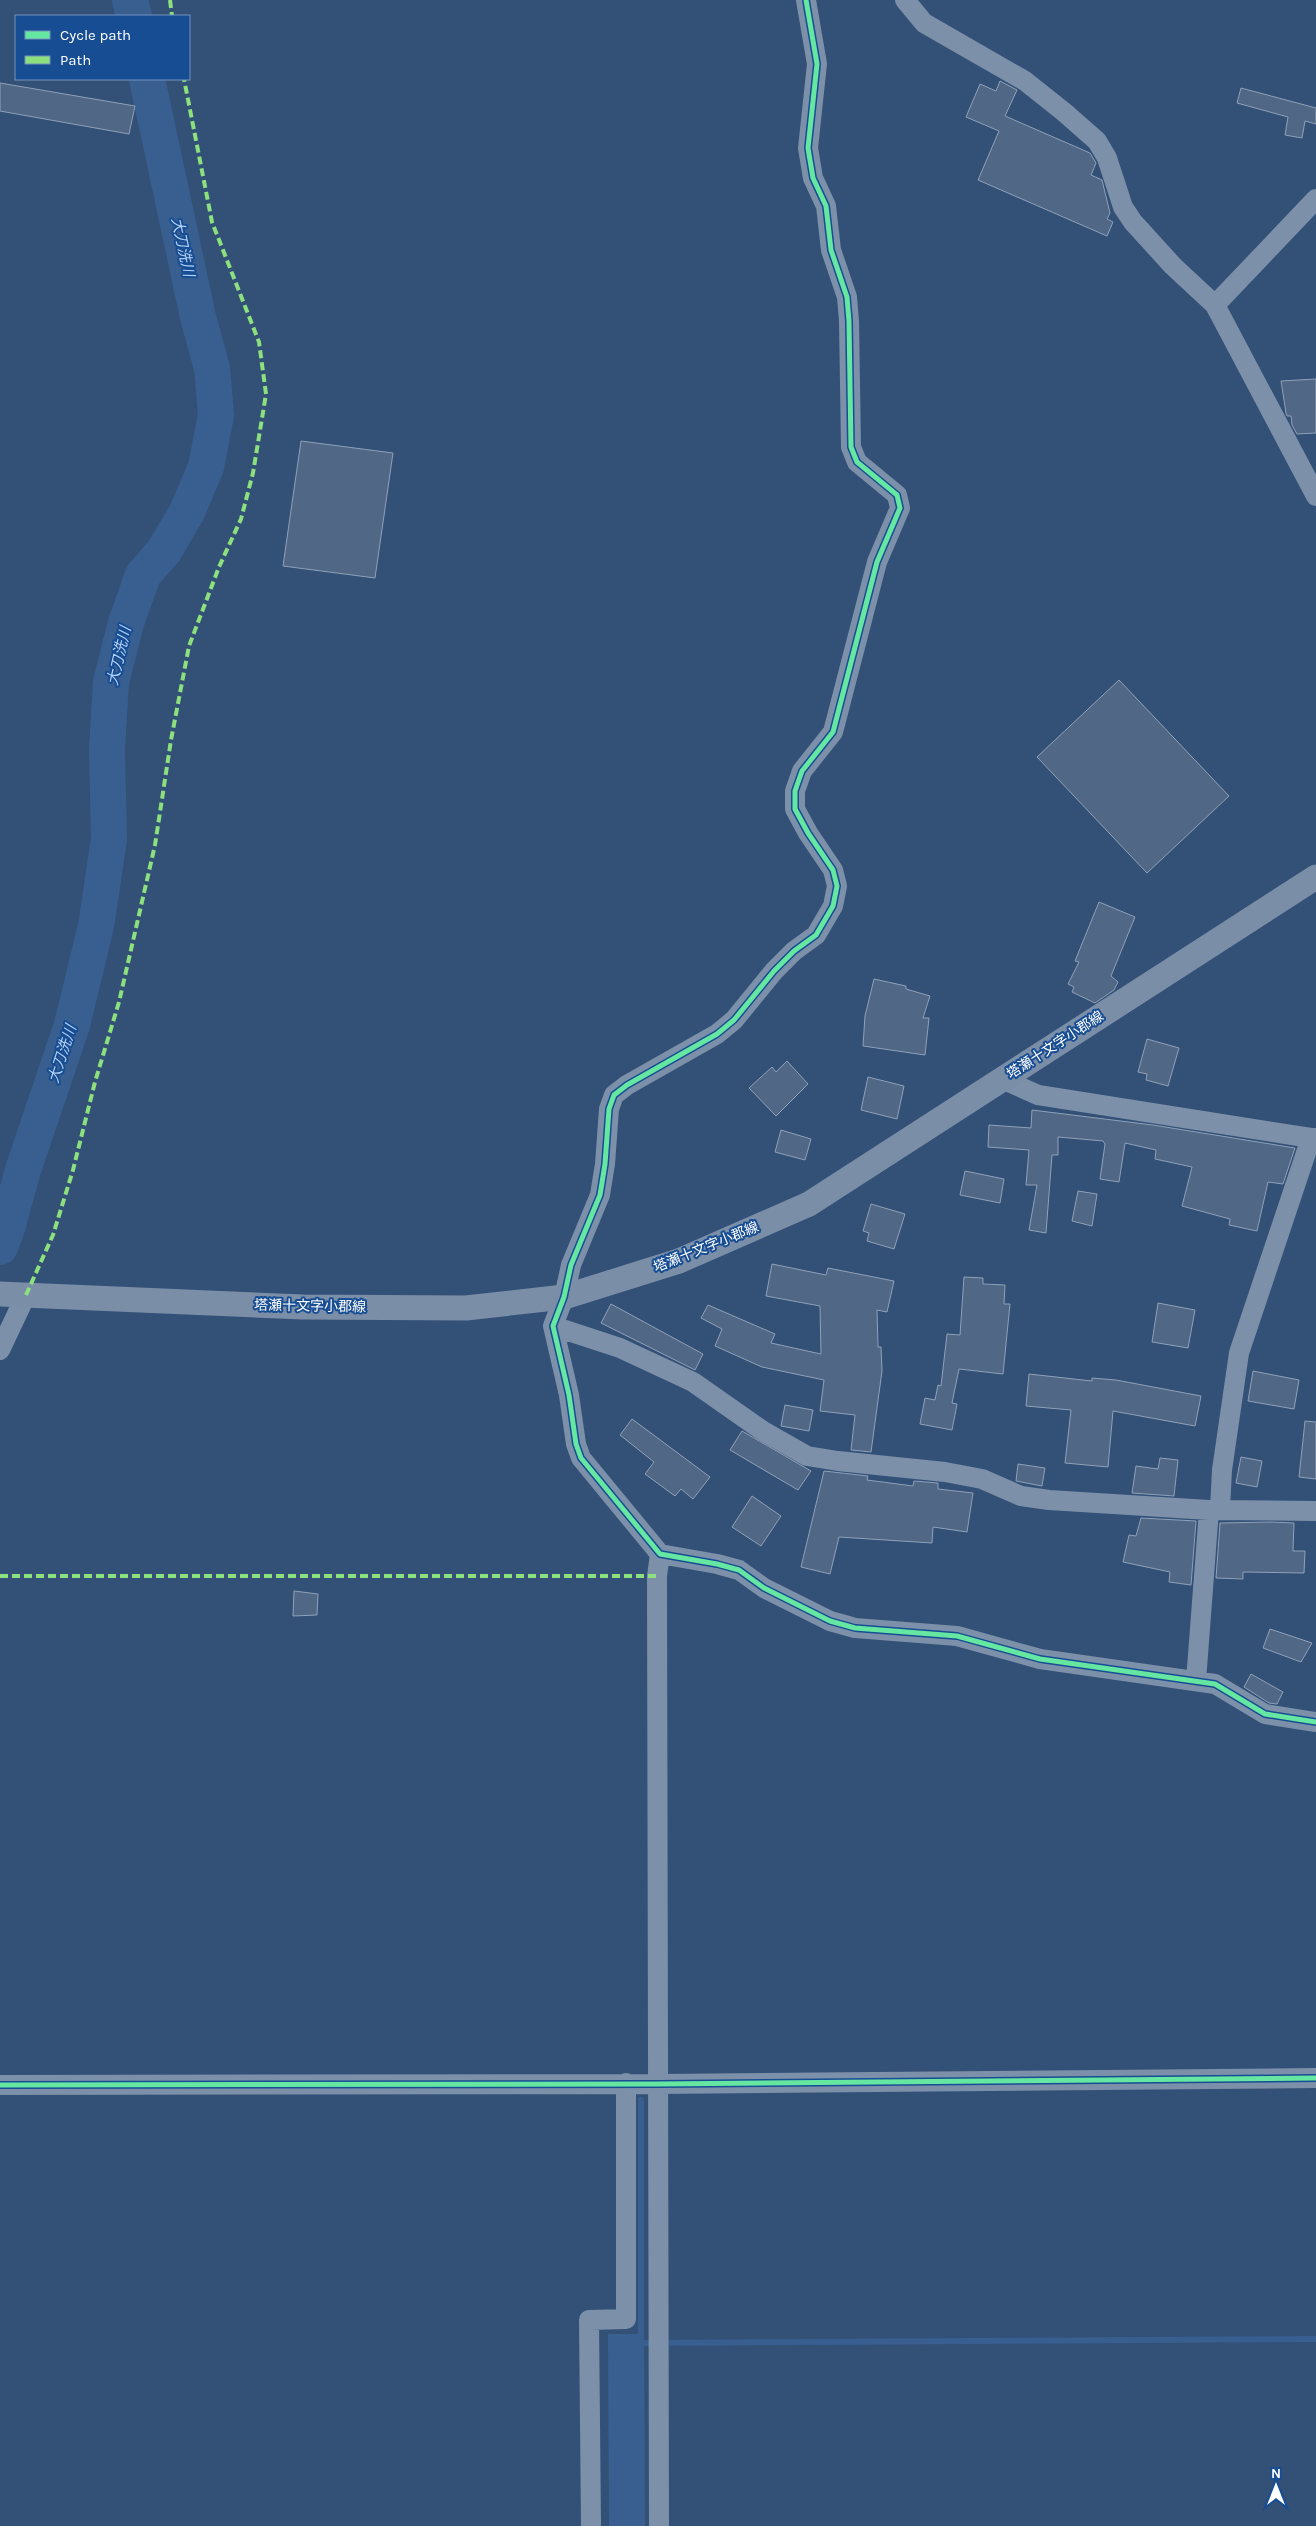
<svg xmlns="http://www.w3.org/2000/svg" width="1316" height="2526" viewBox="0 0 1316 2526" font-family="Karla,'Noto Sans JP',sans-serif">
	<rect width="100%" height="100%" fill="#335077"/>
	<path fill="#395f91" d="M608,2334h36l1,192h-36z"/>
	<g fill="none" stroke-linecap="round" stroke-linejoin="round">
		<path stroke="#395f91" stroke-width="6" d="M641,2341v-241
			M641,2343l675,-4"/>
		<path stroke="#395f91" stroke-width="36" d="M130,0l4,16
			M0,1247l7,-19 16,-58 49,-145 24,-99 13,-87 -2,-90 4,-67 15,-59 17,-48 21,-24 23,-39 19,-45 10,-52 -4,-47 -14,-51 -51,-238"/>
	</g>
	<path fill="#506886" stroke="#90a1b8" d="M1000,81l17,9 -12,26 85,37 6,10 -5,12 11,5 8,33 -3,6 6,3 -6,14 -129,-56 21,-49 -33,-14 14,-33 16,7z
		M0,83l135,23 -6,28 -129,-23z
		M1241,88l75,20v16l-11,-3 -3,17 -17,-3 3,-18 -51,-14z
		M1316,379v54l-19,1 -5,-9 -1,-9h-4l-1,-3 -5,-32z
		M301,441l92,12 -18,125 -92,-12z
		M1119,680l110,116 -82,77 -110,-116z
		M1099,902l36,15 -24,59 7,6 -4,8 -19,13 -23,-11 2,-5 -6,-3 11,-22 -4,-1z
		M874,979l32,7v3l24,7 -7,22h6l-4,37 -62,-9 2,-30z
		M1147,1039l32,9 -11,38 -22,-6 1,-6 -9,-2z
		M787,1061l21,23 -32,32 -27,-28 23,-21 4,5z
		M868,1077l36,9 -7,33 -36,-9z
		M1032,1110l121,15 142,23 -12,36 -15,-2 -11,49 -28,-6 1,-6 -48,-13 10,-39 -37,-8 1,-9 -31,-7 -6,39 -19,-3 5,-35 -2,-3 -45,-4v18h-6l-6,78 -17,-3 8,-45h-11l3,-35 -41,-3 1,-22 42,3z
		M781,1130l30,9 -6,21 -30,-8z
		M965,1171l39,8 -4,24 -40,-8z
		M1078,1191l19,3 -5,32 -20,-5z
		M871,1204l34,10 -11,35 -27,-8 2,-8 -6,-2z
		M772,1264l54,11 2,-7 66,13 -7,31 -10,-2 1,37h3l1,24 -11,81 -20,-2 4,-35 -35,-4 4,-31 -62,-13 -47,-21 7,-17 -21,-11 7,-13 67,29 -4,9 50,11 -1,-48 -54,-10z
		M964,1277l19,1v6l22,1 -1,19h6l-7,70 -44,-5 -7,34 5,1 -5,26 -32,-6 5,-26 10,2 3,-15 3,1 6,-52 13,1z
		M1158,1303l37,7 -7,38 -36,-6z
		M611,1304l92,50 -8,16 -94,-47z
		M1253,1371l46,9 -5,29 -46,-8z
		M1029,1374l63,7v-3l24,2 85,16 -6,30 -82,-15 -5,56 -43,-4 6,-53 -45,-4z
		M785,1405l28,5 -4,21 -28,-5z
		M632,1419l78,58 -17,22 -12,-10 -6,7 -30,-22 9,-12 -34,-27z
		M1305,1421l11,1v57l-17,-2z
		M742,1431l69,40 -13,19 -68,-40z
		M1241,1457l21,4 -5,26 -21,-4z
		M1160,1458l18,2 -4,36 -42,-3 4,-27 22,3z
		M1018,1464l27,4 -3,18 -26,-5z
		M824,1471l44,5 -1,4 46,6 1,-5 24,2v6l35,4 -6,39 -34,-5 -1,16 -93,-6 -9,37 -29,-7z
		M752,1496l29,20 -20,30 -29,-19z
		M1141,1518l55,3 -5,64 -22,-3 1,-10 -47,-10 6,-27 7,1z
		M1270,1522l24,1 -1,28h12l-1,22 -61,-1v7l-27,-1 4,-55z
		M294,1591l24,3 -1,21 -24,1z
		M1270,1629l42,14 -11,19 -38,-14z
		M1251,1674l32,18 -6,12 -8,-1 -25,-16z"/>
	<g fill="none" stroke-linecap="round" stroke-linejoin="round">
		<path stroke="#7c90a9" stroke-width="20" d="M806,0l11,64 -9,84 5,30 13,28 5,44 16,47 2,24 2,126 6,15 40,33 3,13 -23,54 -44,170 -31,39 -7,20v18l13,24 25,37 4,16 -4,20 -17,29 -22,16 -20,20 -40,49 -17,14 -90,51 -13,10 -5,14 -4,55 -5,31 -29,70 -7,32 -11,29 16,69 7,49 5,14 79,96 57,10 22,6 25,18 66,33 25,7 102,8 83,23 175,25 50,30 51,8
			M905,0l19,23 101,58 39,31 33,29 10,17 16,49 10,15 40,44 42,39 101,191
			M1215,305l101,-106
			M1002,1079l36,16 273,43
			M553,1326l67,22 73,34 70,49 44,25 31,5 107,11 37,7 39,17 28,4 160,10 107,1
			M0,1350l26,-55
			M1220,1509l2,-39 17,-117 72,-215h5
			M1196,1681l13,-171
			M0,2085l659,-1 657,-6
			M591,2526l-2,-206 37,-1v-236
			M659,2526l-2,-950 3,-22"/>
		<path stroke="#7a8ea8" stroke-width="25" d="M0,1294l303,13 163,1 98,-11 115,-36 130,-57 507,-327"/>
		<path stroke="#8de07e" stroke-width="4" stroke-dasharray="8 4" stroke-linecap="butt" d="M170,0l2,16
			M26,1295l27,-60 20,-65 22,-88 24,-80 36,-157 16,-105 18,-94 30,-79 22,-48 12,-46 13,-79 -7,-52 -47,-120 -28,-143
			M0,1576h657"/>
		<g stroke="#174d93" stroke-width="8">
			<path id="cycleway" d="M806,0l11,64 -9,84 5,30 13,28 5,44 16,47 2,24 2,126 6,15 40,33 3,13 -23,54 -44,170 -31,39 -7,20v18l13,24 25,37 4,16 -4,20 -17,29 -22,16 -20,20 -40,49 -17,14 -90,51 -13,10 -5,14 -4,55 -5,31 -29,70 -7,32 -11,29 16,69 7,49 5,14 79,96 57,10 22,6 25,18 66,33 25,7 102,8 83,23 175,25 50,30 51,8
				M0,2085l659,-1 657,-6"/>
		</g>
		<use href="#cycleway" stroke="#66e7a1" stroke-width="5"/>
	</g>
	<g text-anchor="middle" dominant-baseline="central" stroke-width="4" stroke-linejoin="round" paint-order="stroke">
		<g font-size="14" fill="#fff" stroke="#174d93">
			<text transform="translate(1055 1045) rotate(-33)">塔瀬十文字小郡線</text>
			<text transform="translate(706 1247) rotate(-22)">塔瀬十文字小郡線</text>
			<text transform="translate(310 1306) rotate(1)">塔瀬十文字小郡線</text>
		</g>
		<g font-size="15" font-style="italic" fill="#b3d2f7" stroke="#174d93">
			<text transform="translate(183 247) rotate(78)">大刀洗川</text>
			<text transform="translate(119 656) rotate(-77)">大刀洗川</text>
			<text transform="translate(62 1054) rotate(-72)">大刀洗川</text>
		</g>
	</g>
	<rect x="15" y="15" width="175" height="65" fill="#174d93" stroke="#7494be"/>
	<rect x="25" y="31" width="25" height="8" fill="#66e7a1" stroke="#7494be"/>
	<text x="60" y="40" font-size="15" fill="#ffffff">Cycle path</text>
	<rect x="25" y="56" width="25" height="8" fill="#8de07e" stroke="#7494be"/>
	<text x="60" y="65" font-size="15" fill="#ffffff">Path</text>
	<g transform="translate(1276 2486)" stroke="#174d93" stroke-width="4" paint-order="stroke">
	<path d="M0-4L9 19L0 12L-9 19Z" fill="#ffffff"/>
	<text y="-8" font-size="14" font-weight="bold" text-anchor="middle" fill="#ffffff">N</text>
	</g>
</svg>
